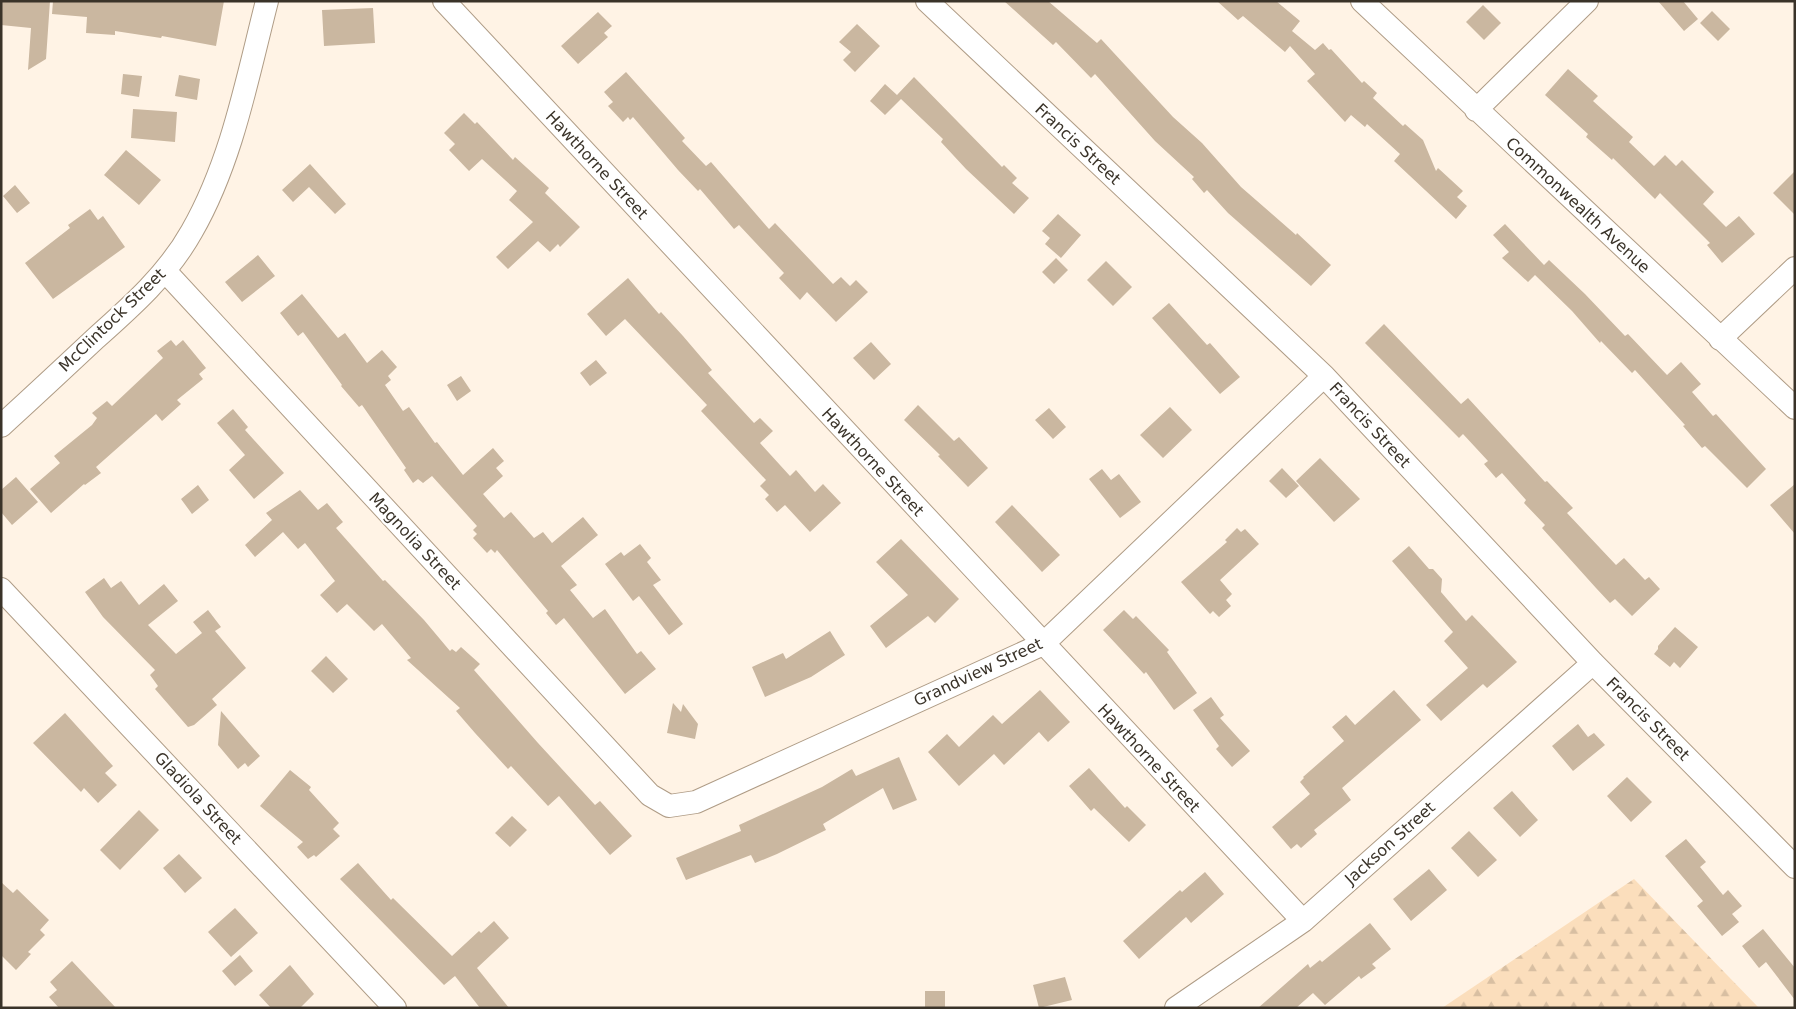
<svg xmlns="http://www.w3.org/2000/svg" width="1796" height="1009" viewBox="0 0 1796 1009" font-family="'DejaVu Sans',sans-serif">
	<defs>
		<pattern id="forest-firs" width="22" height="20" patternUnits="userSpaceOnUse" patternTransform="scale(1.25)"><rect width="22" height="20" fill="#fbdebc"/><path d="M5 1l3.5 6h-7zM16 11l3.5 6h-7z" fill="#d8bfa2"/></pattern>
	</defs>
	<rect width="100%" height="100%" fill="#fff3e5"/>
	<path fill="url(#forest-firs)" d="M1634,879l125,129h-317z"/>
	<path fill="#cab7a0" d="M1,1h49l-4,58 -18,11 3,-42 -30,-3z
		M53,1h171l-8,45 -54,-10 -1,2 -46,-7v4l-29,-2 1,-16 -35,-3z
		M1004,1h44l49,42 4,-4 72,78 29,26 39,44 55,48 1,-2 34,32 -20,21 -83,-73 -21,-23 -3,3 -12,-14 2,-2 -39,-36 -60,-67 -4,4 -35,-36 -3,3z
		M1217,1h59l24,20 -8,10 23,19 8,-7 6,7 2,-1 31,34 2,-2 13,12 -4,5 30,28 2,-2 18,16 13,31 2,-3 25,23 -6,6 10,9 -11,13 -62,-58 6,-7 -33,-30 -2,3 -14,-12 -6,7 -38,-41 8,-7 -25,-28 -5,6 -42,-36 -5,4z
		M1658,1h25l15,18 -14,12z
		M1483,5l18,18 -17,17 -18,-18z
		M373,8l2,35 -51,3 -2,-36z
		M1712,11l18,18 -12,12 -18,-18z
		M598,12l14,14 -8,7 4,4 -30,27 -17,-18z
		M857,24l23,22 -25,26 -12,-12 8,-8 -12,-10z
		M1568,69l30,27 -5,5 40,36 -4,5 25,24 11,-11 11,11 6,-6 32,32 -11,12 23,23 13,-11 16,18 -33,29 -15,-18 3,-2 -50,-50 -5,6 -42,-41 -1,2 -26,-23 2,-3 -43,-39z
		M626,72l59,66 -3,3 24,25 5,-4 58,67 6,-6 58,61 8,-7 9,9 6,-6 12,12 -32,30 -29,-30 -7,8 -21,-22 5,-5 -45,-48 -5,4 -34,-40 -2,2 -20,-21 -45,-53 -3,3 -2,-3 -5,5 -15,-16 5,-4 -9,-10z
		M123,74l19,2 -3,21 -18,-3z
		M179,75l21,4 -3,21 -22,-4z
		M914,77l88,90 2,-2 13,13 -5,5 17,15 -15,16 -48,-45 -25,-27 2,-3 -42,-40 -16,16 -15,-14 15,-17 12,11z
		M133,109l44,3 -2,30 -44,-4z
		M464,113l11,11 2,-2 36,38 2,-3 34,31 -4,5 35,34 -20,20 -2,-3 -8,8 -12,-11 -30,28 -12,-12 37,-35 -24,-22 8,-9 -35,-32 -13,12 -20,-21 6,-6 -11,-11z
		M126,150l35,30 -22,25 -35,-30z
		M310,164l36,40 -11,10 -26,-27 -16,15 -11,-12z
		M1795,171v44l-22,-22z
		M15,185l15,18 -13,10 -14,-17z
		M90,209l8,11 5,-4 22,31 -72,52 -28,-36 45,-35 -2,-3z
		M1058,214l23,21 -20,23 -16,-14 5,-6 -8,-7z
		M1505,224l39,41 5,-5 36,34 40,42 3,-2 39,41 14,-13 20,22 -9,8 21,24 3,-2 50,55 -19,19 -42,-42 -3,2 -19,-22 2,-1 -50,-55 -3,3 -31,-32 -1,2 -28,-32 -37,-36 -7,7 -26,-24 7,-6 -16,-17z
		M258,255l17,21 -33,26 -17,-20z
		M1056,258l12,12 -14,14 -12,-12z
		M1106,261l26,26 -19,19 -26,-26z
		M628,278l31,36 2,-2 22,24 29,34 -4,3 46,50 6,-5 13,13 -13,12 30,33 6,-6 19,22 8,-8 18,19 -31,29 -25,-27 -8,7 -12,-13 4,-4 -9,-9 6,-6 -65,-69 6,-6 -82,-86 -19,17 -19,-22z
		M302,294l36,44 7,-5 22,30 15,-13 15,17 -9,9 3,4 -6,5 18,26 6,-4 26,36 2,-1 26,33 30,-27 11,13 -8,7 7,8 -20,18 21,24 7,-6 23,26 9,-6 9,11 31,-26 15,18 -37,31 16,19 -7,5 23,28 12,-9 32,45 4,-3 15,18 -31,25 -61,-76 -8,7 -10,-12 2,-2 -51,-61 -2,3 -4,-4 -4,4 -14,-15 4,-4 -4,-4 4,-4 -45,-50 -9,7 -5,-4 -5,4 -9,-13 2,-2 -44,-63 -3,2 -18,-21 1,-1 -39,-53 -5,4 -18,-23z
		M1169,303l38,42 3,-2 30,34 -20,17 -68,-76z
		M1384,324l77,80 7,-6 77,84 2,-1 26,27 -6,5 49,52 8,-7 21,22 4,-3 11,12 -28,27 -17,-17 -5,4 -14,-15 -54,-60 3,-3 -21,-22 2,-3 -24,-27 -6,5 -12,-14 4,-3 -25,-27 -4,4 -94,-95z
		M171,340l5,6 7,-6 23,28 -7,6 4,5 -26,21 4,4 -19,17 -6,-7 -60,53 5,6 -16,12 -1,-1 -33,29 -21,-24 30,-26 -6,-7 38,-31 5,-7 -5,-5 15,-12 5,5 51,-48 -6,-7z
		M871,342l20,22 -17,16 -21,-22z
		M596,360l11,13 -17,13 -10,-13z
		M461,376l10,15 -14,10 -10,-16z
		M918,405l36,36 5,-4 29,31 -20,19 -30,-31 2,-1 -36,-35z
		M1170,407l22,23 -29,28 -23,-23z
		M1049,408l17,19 -13,12 -18,-19z
		M233,409l15,18 -3,3 39,43 -30,26 -25,-29 16,-15 -28,-32z
		M1320,458l40,41 -26,23 -38,-41z
		M1282,468l17,18 -13,12 -17,-17z
		M1102,469l9,11 8,-6 22,28 -21,16 -31,-39z
		M16,477l22,25 -26,23 -11,-13v-22z
		M1795,484v50l-25,-29z
		M198,485l11,15 -17,14 -11,-15z
		M300,490l18,20 9,-7 16,19 -7,6 47,53 2,-1 39,40 26,31 2,-2 4,3 5,-5 19,17 -6,6 64,73 57,62 5,-4 32,35 -22,19 -51,-59 -11,10 -37,-40 -3,3 -33,-36 -19,-22 4,-3 -53,-48 4,-2 -29,-34 -8,7 -27,-27 -10,9 -17,-18 15,-14 -30,-38 -7,6 -15,-17 -28,25 -10,-12 27,-25 -6,-7z
		M1012,505l48,50 -18,17 -47,-50z
		M1237,528l4,4 4,-3 14,15 -39,36 12,14 -6,6 5,6 -12,11 -6,-6 -3,3 -29,-32 46,-40 -2,-2z
		M901,539l58,60 -24,24 -7,-7 -42,32 -16,-22 38,-31 -32,-33z
		M640,544l11,14 -4,4 14,18 -8,5 30,39 -14,11 -30,-39 -6,5 -28,-37 16,-12 3,4z
		M1409,546l20,23h4l9,10 -1,13 25,29 6,-6 45,47 -30,26 -4,-4 -42,37 -15,-16 42,-37 -24,-27 9,-9 -61,-71z
		M104,578l7,10 10,-7 18,24 25,-21 14,17 -30,24 28,29 26,-21 -9,-11 15,-12 13,17 -6,4 31,37 -34,31 5,6 -23,20 -6,2 -33,-38 3,-3 -8,-11 5,-5 -52,-53 -18,-25z
		M1124,610l9,9 3,-3 33,34 -2,2 30,41 -23,17 -28,-38 -2,2 -41,-44z
		M1675,627l23,20 -18,21 -6,-6 -4,5 -16,-13 4,-5v-3z
		M830,631l15,24 -34,22 -46,20 -13,-30 31,-14 3,6z
		M326,656l22,23 -15,14 -22,-22z
		M1040,690l30,32 -22,20 -9,-10 -35,33 -10,-11 -35,32 -31,-34 19,-18 12,13 34,-32 9,9z
		M1394,690l27,30 -79,68 9,12 -37,30 3,4 -16,14 -4,-4 -6,5 -19,-22 38,-33 -10,-12 4,-4 -1,-1 41,-36 -12,-14 14,-12 9,10z
		M1211,697l13,18 -4,3 30,33 -18,16 -16,-18 3,-3 -26,-36z
		M673,703l8,9 2,-8 15,20 -3,15 -28,-6z
		M221,711l39,45 -12,11 -3,-4 -7,6 -20,-24z
		M65,713l48,53 -8,7 12,12 -19,18 -14,-15 -3,4 -48,-49z
		M1578,724l10,13 6,-4 11,12 -32,26 -21,-25z
		M899,757l18,43 -24,10 -10,-22 -60,36 3,6 -49,24 -22,9 -4,-8 -65,25 -10,-22 65,-27 -2,-6 83,-38 30,-18 4,7z
		M1089,768l36,40 2,-2 19,19 -17,17 -35,-34 -3,3 -22,-25z
		M290,770l21,17 -2,3 30,33 -6,6 7,7 -24,21 -2,-2 -6,4 -11,-12 6,-5 -43,-36z
		M1627,777l25,25 -21,20 -24,-26z
		M1512,791l26,29 -18,17 -27,-29z
		M139,810l20,20 -39,40 -20,-20z
		M512,816l15,14 -17,17 -15,-14z
		M1469,831l28,29 -19,17 -27,-29z
		M1686,839l20,23 -6,5 23,28 5,-5 14,16 -10,8 7,8 -17,14 -25,-30 6,-5 -38,-45z
		M179,854l23,24 -17,15 -22,-25z
		M358,863l33,37 2,-2 59,58 27,-25 2,2 13,-12 15,17 -32,30 32,40h-29l-25,-32 -11,9 -104,-106z
		M1429,869l18,21 -36,31 -18,-22z
		M1205,872l19,22 -33,29 -5,-6 -47,42 -16,-18 57,-51 2,2z
		M1,882l12,11 4,-4 32,31 -9,10 5,5 -17,17 3,2 -15,16 -15,-15z
		M235,908l23,25 -27,24 -23,-25z
		M1370,923l21,26 -19,15 4,4 -15,11 -2,-3 -34,29 -12,-12 -17,15h-38l50,-44 2,4 10,-8 2,2z
		M1763,929l32,39v32l-29,-38 -7,6 -17,-22z
		M240,955l13,16 -18,15 -13,-15z
		M72,961l44,47h-57l-10,-11 8,-7 -7,-8z
		M290,965l24,29 -14,14h-29l-12,-13z
		M1065,977l7,23 -33,8 -6,-23z
		M925,991h20v17h-20z"/>
	<g fill="none" stroke-linecap="round" stroke-linejoin="round">
		<g stroke="#af9c86" stroke-width="24">
			<path id="minor" d="M444,1l859,920
				M927,1l397,375 269,287 202,204
				M1362,1l433,407
				M1476,110l111,-109
				M165,271l485,524 19,11 27,-4 347,-158 281,-268
				M1720,339l75,-71
				M1,426c32,-29 64,-59 95,-88 36,-32 72,-64 96,-107 40,-70 55,-152 75,-230
				M1,589l394,419
				M1176,1008l127,-87 290,-258"/>
		</g>
		<use href="#minor" stroke="#fff" stroke-width="22"/>
	</g>
	<g text-anchor="middle" dominant-baseline="central" stroke-width="4.5" stroke-linejoin="round" paint-order="stroke">
		<g font-size="16" fill="#3a3329" stroke="#fff">
			<text transform="translate(1078 144) rotate(43)">Francis Street</text>
			<text transform="translate(597 165) rotate(47)">Hawthorne Street</text>
			<text transform="translate(1578 205) rotate(43)">Commonwealth Avenue</text>
			<text transform="translate(112 320) rotate(-44)">McClintock Street</text>
			<text transform="translate(1370 425) rotate(47)">Francis Street</text>
			<text transform="translate(873 462) rotate(47)">Hawthorne Street</text>
			<text transform="translate(415 541) rotate(47)">Magnolia Street</text>
			<text transform="translate(978 672) rotate(-25)">Grandview Street</text>
			<text transform="translate(1648 719) rotate(45)">Francis Street</text>
			<text transform="translate(1149 758) rotate(47)">Hawthorne Street</text>
			<text transform="translate(198 798) rotate(47)">Gladiola Street</text>
			<text transform="translate(1390 843) rotate(-42)">Jackson Street</text>
		</g>
	</g>
	<rect width="1796" height="1009" fill="none" stroke="#3a3329" stroke-width="5"/>
</svg>
